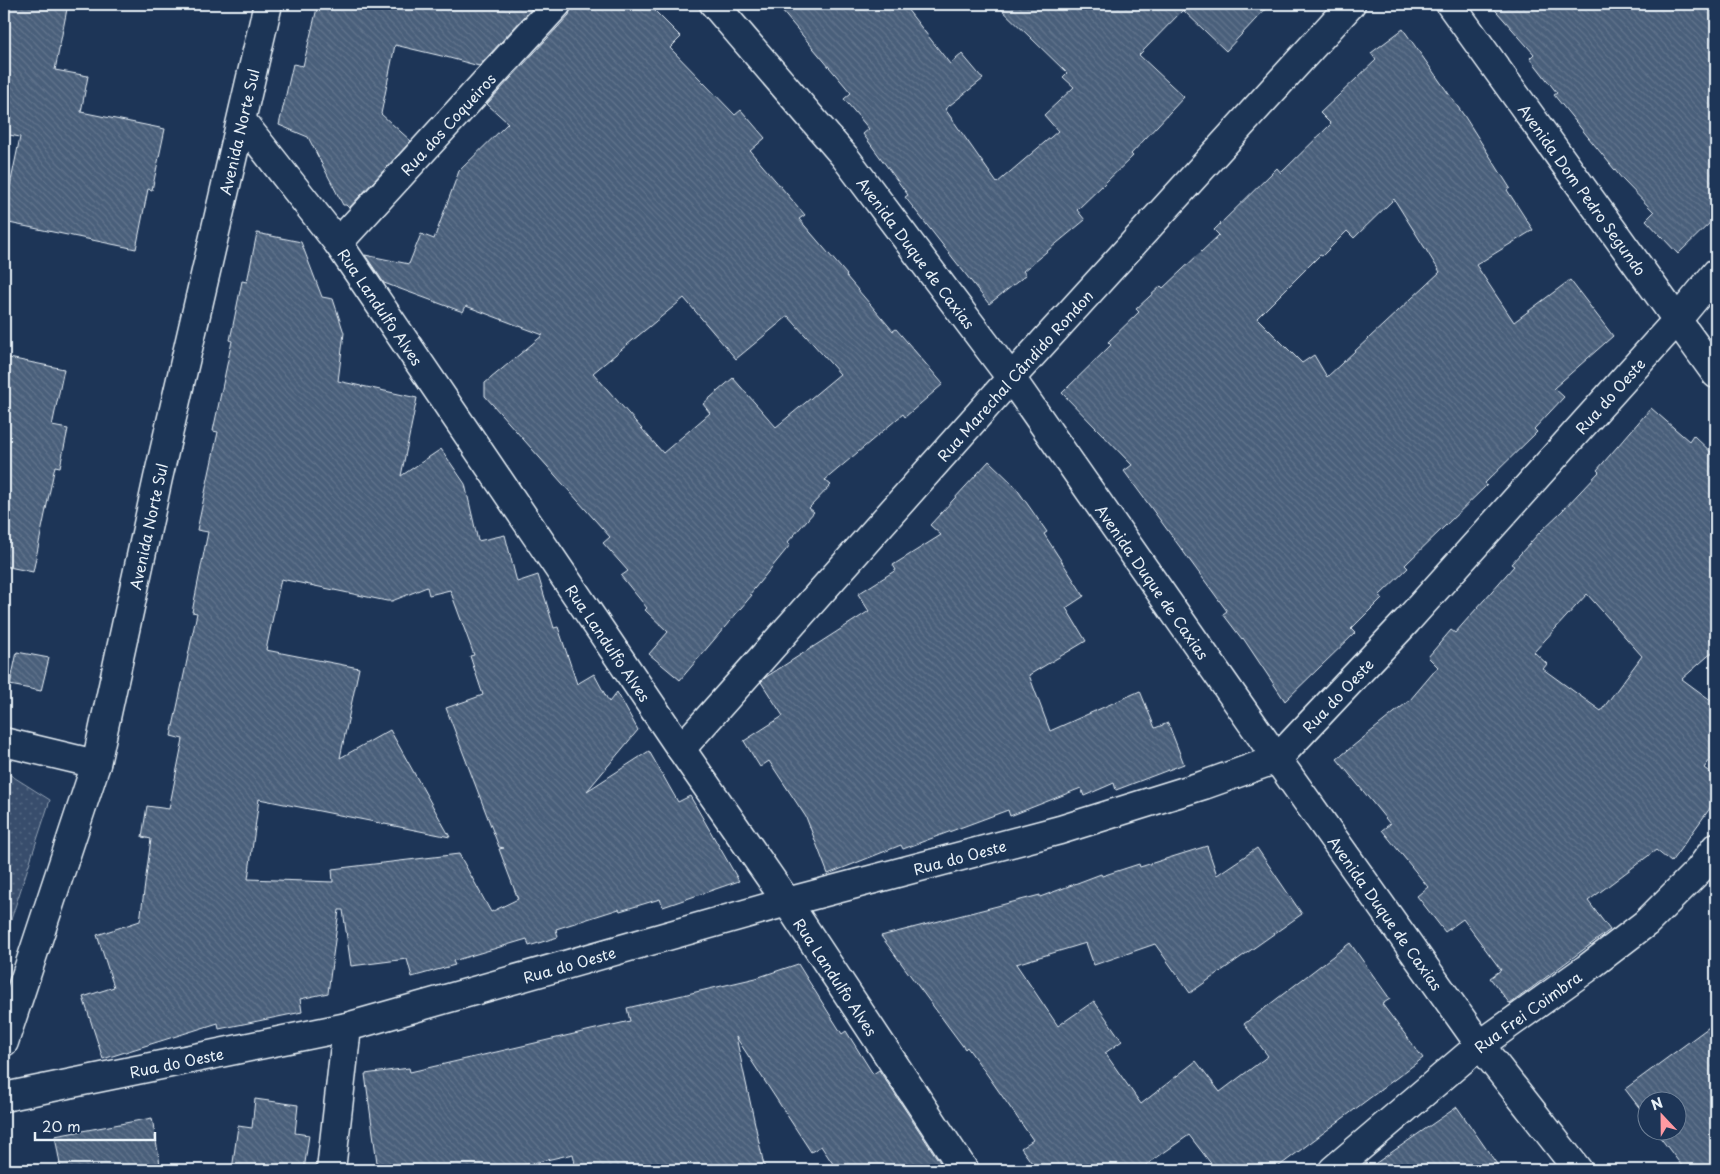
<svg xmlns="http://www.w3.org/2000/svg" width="1720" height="1174" viewBox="0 0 1720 1174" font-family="'Playpen Sans',sans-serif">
	<defs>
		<pattern id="grass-dots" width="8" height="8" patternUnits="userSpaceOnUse" patternTransform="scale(1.25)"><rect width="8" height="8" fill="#374d6c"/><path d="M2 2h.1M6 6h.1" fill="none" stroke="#546782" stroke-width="1.8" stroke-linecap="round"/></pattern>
		<pattern id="building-back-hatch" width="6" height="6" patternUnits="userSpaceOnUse" patternTransform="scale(1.25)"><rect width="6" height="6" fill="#495e7a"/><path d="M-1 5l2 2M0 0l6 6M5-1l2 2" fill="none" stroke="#63768e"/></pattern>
	</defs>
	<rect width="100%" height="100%" fill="#1d3557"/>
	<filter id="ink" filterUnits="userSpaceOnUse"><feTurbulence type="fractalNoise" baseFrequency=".02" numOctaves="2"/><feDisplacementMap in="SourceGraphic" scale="10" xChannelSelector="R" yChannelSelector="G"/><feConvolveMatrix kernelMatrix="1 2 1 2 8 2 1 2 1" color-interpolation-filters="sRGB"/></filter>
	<g filter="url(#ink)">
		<path fill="url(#grass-dots)" stroke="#909fb2" d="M4,771l46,29 -46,141z"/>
		<path fill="url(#building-back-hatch)" stroke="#e8f1f8" fill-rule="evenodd" d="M4,4h64l-13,66 33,6 -7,36 84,17 -13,61 -4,-1 -12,60 -132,-27v-7l16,-78 -16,-3z
			M318,4h218l-57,62 -33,-9 -51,-12 -14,69 30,27 -62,67 -3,-3h-3l-35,-68 -29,-12 14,-61 10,2z
			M572,4h76l33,33 -11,11 65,67 6,-5 24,28 -15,13 55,64 -6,4 48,56 -1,1 47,55 3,-2 47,55 -38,33 -2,-3 -78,66 6,5 -22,23 5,4 -27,31 3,2 -40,49 2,1 -72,85 -31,-26 19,-22 -23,-22 2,-2 -26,-32 7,-5 -25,-28 7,-6 -125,-141v-13l58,-48 -77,-29 -3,6 -79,-29 -19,-28 44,9 12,-30 13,5 25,-68 49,-48 -21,-19 82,-89zM684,298l52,61 52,-43 52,58 -64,53 -43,-49 -30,26 7,9 -47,40 -70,-80z
			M776,4h127l47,60 12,-10 21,25 -38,30 52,74 61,-52 -14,-16 30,-28 -11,-10 4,-4 -71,-69h274l-44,47 -43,-41 -44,45 45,42 -53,57 2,2 -56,54 8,10 -62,51 3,4 -37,29 -84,-107 3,-2 -45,-61 6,-5 -25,-30 7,-6z
			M1490,4h226v213l-38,37 -32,-34 8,-8 -31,-32 -69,-85 3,-2 -27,-35 4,-4z
			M1403,29l62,88 45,71 -3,2 26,40 -57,35 38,57 56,-42 43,56 -59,52 10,9 -30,32 3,3 -52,51 2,2 -82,80 3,3 -29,28 3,2 -31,31 4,4 -70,68 -42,-63 -1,1 -19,-25 4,-3 -103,-140 8,-6 -70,-72 49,-48 -3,-3 31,-30 -3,-3 25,-23 2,2 56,-53 -5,-5 63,-62 4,5 50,-49 -11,-11 56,-53 -5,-7zM1394,199l46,73 -113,105 -13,-22 -12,8 -45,-45 63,-63 2,1 25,-25 7,7z
			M257,233l44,9 21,55 11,2 11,34 -6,48 23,5 1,2v-2l55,12 -16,78 40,-27 24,35 13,57 27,-6 12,47 21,-7 16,53 4,-1 19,57 17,-10 15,28 8,-10 21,38 -51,61 62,-40 29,51 12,-6 49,85 -76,26 -3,-8 -40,12 -1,-2 -63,20 2,8 -29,9 -2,-7 -74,22 2,4 -43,12 -5,-18 -56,7 -8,-56h-4l-11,83 -28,6 2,13 -83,17 -1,-6 -115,36 -20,-62 31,-10 -17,-52 43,-14 11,-82 -9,-2 5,-31 22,3 14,-70 -12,-3 26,-123 -5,-1 16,-80 -11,-2 21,-98 -5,-1 19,-90 -2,-1 12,-59 5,1zM281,579l106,22h5l35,-14 2,8 21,-5 24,65 -4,1 13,39 -37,13 53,139 5,1 -5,1 19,50 -27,13 -32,-58 -127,15 1,13 -85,-3 11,-80 191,38 -60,-107 -50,28 19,-90 -93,-18z
			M4,357l60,12 -12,57 16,3 -8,38 -5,-1 -22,106 -29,-6z
			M1651,408l38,33 4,-6 23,22v192l-34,30 34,25v48l-12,16 12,9v23l-45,62 -15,-12 -68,51 22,29 -100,74 -20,-26 11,-8 -38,-51 -18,13 -28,-36 11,-9 -46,-57 8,-6 -53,-65 73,-59 28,-33 -10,-10 23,-27 4,3 59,-67 -3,-2 29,-32 22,-21 37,-39 -2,-2zM1587,594l55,62 -41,55 -58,-42 4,-5 -13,-12z
			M989,461l25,24 33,47 -3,2 40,62 -18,12 20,33 -57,34 21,56 90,-40 15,37 13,-5 16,41 -68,26 -2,-7 -30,13 -3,-8 -71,28 -2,-6 -105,39 -2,-4 -73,29 -22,-57 -37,-56 -9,6 -16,-26 39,-25 -22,-34 5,-5 103,-66 -11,-17 38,-24 -3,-5 48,-30 -11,-10z
			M17,652l32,6 -8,33 -31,-6z
			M1207,846l10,29 40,-27 45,66 -112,79 -35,-49 -61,21 -8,-22 -70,21 42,62 36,-25 28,40 -17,12 36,51 55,-43 24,31 48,-36 -24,-32 106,-81 40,56 -8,5 41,54 -149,112h-58l-27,-35 -50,35h-102l-16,-22 12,-8 -47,-67 -19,-26 -2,2 -84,-113 159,-41v2l61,-23 1,2 37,-12 1,3z
			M798,964l44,70 4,-3 27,43 6,-4 66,100h-108l-16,-24 -10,6 -75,-115 29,133h-189l-3,-16 -71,16h-124l-13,-96 44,-6 1,4 220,-51 -3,-13 129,-30z
			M1716,1022v148h-31l-29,-38h22v-30h-30v17l-23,-30z
			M255,1099l43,6 -3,28 14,2 -5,35h-72l6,-44 14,2z
			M1457,1107l44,63h-135z
			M152,1118l9,52h-100l-6,-34z"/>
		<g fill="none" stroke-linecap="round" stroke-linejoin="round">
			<g stroke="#e8f1f8" stroke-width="31">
				<g id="minor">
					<path id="s1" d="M714,4l131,153 166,221 266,381 203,286 98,125"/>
					<path id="s2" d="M1450,4l266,370"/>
					<path id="s3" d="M242,121l96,122 343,506 106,153 177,268"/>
					<path id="s4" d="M338,243l219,-239"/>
					<path d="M4,742l92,22"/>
					<path id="s5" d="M681,749l330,-371 340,-374"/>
					<path id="s6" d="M4,1097l343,-70 440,-125 273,-72 144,-45 73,-26 130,-138 271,-302 38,-46"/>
					<path d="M331,1170l16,-143"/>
					<path id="s7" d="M1333,1170l147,-125 106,-76 60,-46 53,-53 17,-23"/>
				</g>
			</g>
			<g stroke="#e8f1f8" stroke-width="31">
				<g id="tertiary">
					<path id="s8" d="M4,1042l92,-278 62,-286 110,-474"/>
				</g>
			</g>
			<use href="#minor" stroke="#1d3557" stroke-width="28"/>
			<use href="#tertiary" stroke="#1d3557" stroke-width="28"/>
		</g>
	</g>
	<g text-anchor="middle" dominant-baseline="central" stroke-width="4.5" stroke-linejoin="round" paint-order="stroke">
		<g font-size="15" fill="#e8f1f8" stroke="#1d3557">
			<text stroke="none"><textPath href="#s4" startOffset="162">Rua dos Coqueiros</textPath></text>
			<text stroke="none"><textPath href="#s8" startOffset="941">Avenida Norte Sul</textPath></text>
			<text stroke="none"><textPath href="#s2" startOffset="228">Avenida Dom Pedro Segundo</textPath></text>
			<text stroke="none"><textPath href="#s1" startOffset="321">Avenida Duque de Caxias</textPath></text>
			<text stroke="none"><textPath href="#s3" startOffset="232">Rua Landulfo Alves</textPath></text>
			<text stroke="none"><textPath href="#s5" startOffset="501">Rua Marechal Cândido Rondon</textPath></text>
			<text stroke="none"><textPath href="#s6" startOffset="1811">Rua do Oeste</textPath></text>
			<text stroke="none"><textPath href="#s8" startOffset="536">Avenida Norte Sul</textPath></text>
			<text stroke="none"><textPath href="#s1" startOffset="726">Avenida Duque de Caxias</textPath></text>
			<text stroke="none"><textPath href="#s3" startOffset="638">Rua Landulfo Alves</textPath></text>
			<text stroke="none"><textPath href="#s6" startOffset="1406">Rua do Oeste</textPath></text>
			<text stroke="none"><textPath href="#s6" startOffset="986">Rua do Oeste</textPath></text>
			<text stroke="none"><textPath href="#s1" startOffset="1131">Avenida Duque de Caxias</textPath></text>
			<text stroke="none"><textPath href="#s6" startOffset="581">Rua do Oeste</textPath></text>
			<text stroke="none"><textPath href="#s3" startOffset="1042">Rua Landulfo Alves</textPath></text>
			<text stroke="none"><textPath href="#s7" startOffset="251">Rua Frei Coimbra</textPath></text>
			<text stroke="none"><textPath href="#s6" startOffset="176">Rua do Oeste</textPath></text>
		</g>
	</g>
	<rect width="1720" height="1174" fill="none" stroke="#1d3557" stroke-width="20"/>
	<rect x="10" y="10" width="1700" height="1154" fill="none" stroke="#e8f1f8" stroke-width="2" filter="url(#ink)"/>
	<g transform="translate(1662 1116) rotate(338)"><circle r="24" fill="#1d3557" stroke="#6e8097"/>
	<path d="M0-4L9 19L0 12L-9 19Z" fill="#ff9aa2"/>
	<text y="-8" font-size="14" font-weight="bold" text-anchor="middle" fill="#e8f1f8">N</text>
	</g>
	<path d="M35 1132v8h120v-8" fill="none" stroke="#e8f1f8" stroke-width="2.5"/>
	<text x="42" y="1132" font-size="15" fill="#e8f1f8" stroke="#1d3557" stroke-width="4" paint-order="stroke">20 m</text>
</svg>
